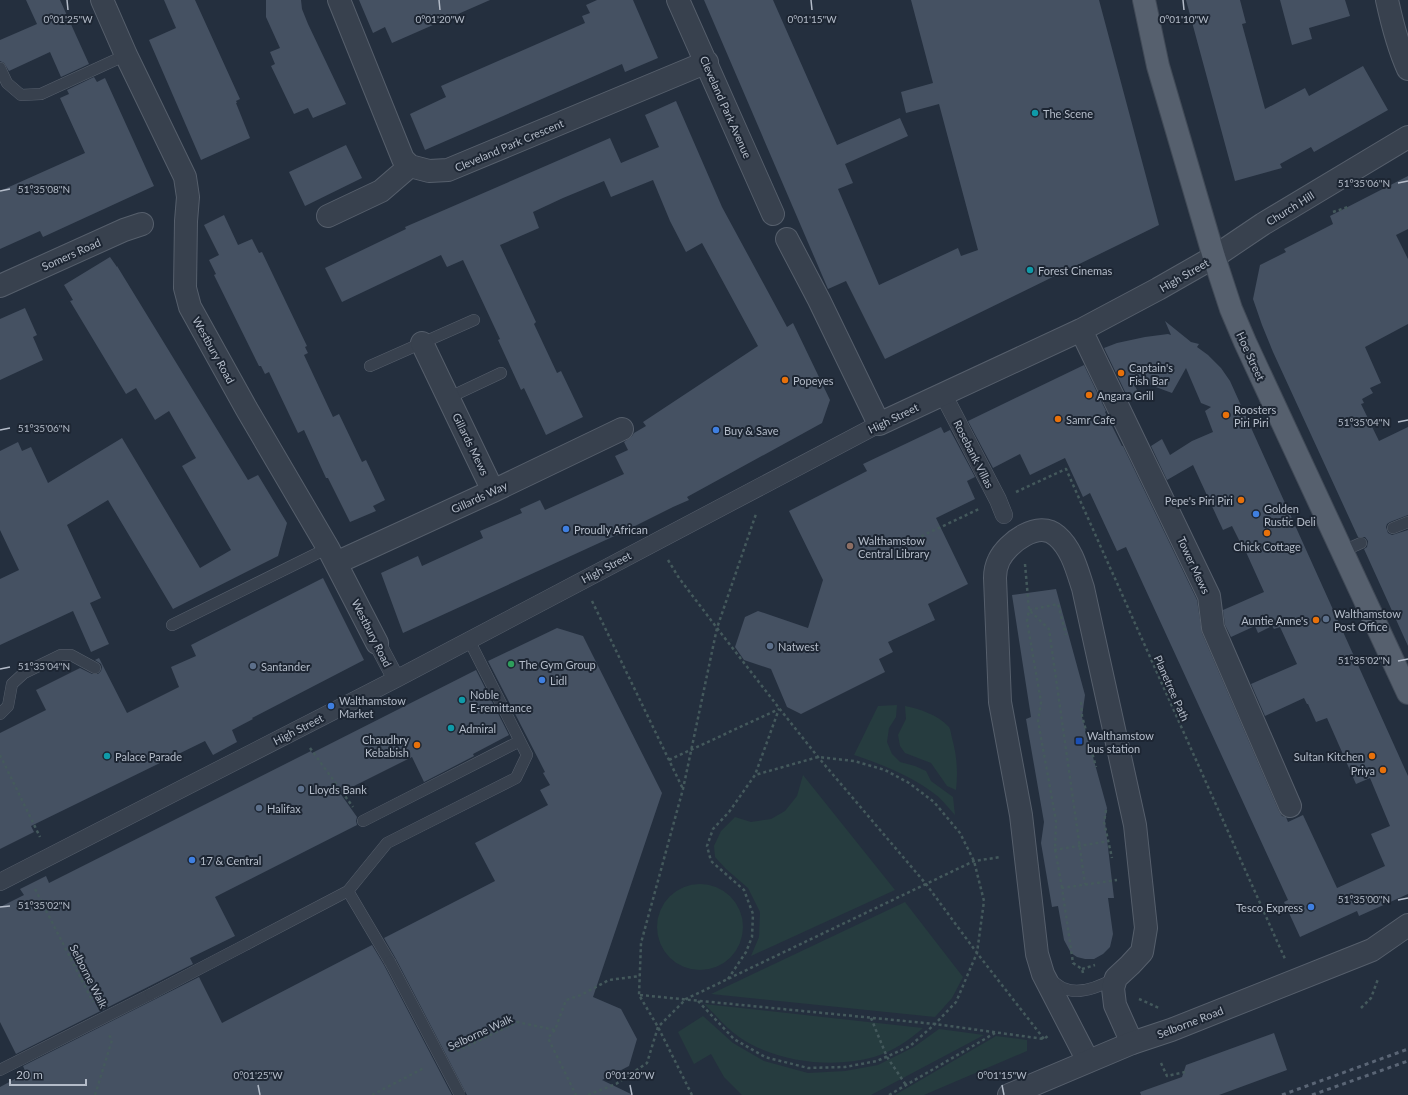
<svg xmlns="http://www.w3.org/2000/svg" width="1408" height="1095" viewBox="0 0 1408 1095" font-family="Lato,sans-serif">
	<rect width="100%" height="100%" fill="#242f3e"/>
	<path fill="#263c3f" d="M897,705l-1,12 -7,11 -2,14 5,12 8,8 15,4 11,5 5,10 22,16 2,18c-6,-6 -12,-15 -19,-20 -22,-18 -55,-31 -82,-40l24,-49z
		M905,706c15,3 33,9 44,21 2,3 2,8 3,11 5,18 6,34 4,52l-9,-4 -16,-23 -26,-10 -5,-7 -2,-11 8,-16z
		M803,775l92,115 -144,66 8,-19 1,-25 -12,-24 -22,-19 -11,-12 -1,-11 7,-15 14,-14 16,5 20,-3 14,-8 12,-15z
		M657 927a43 43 0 1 1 86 0a43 43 0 1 1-86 0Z
		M905,902l58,75 -11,21 -17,19 -224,-23z
		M704,1004l219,24c-14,12 -31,24 -49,29 -42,12 -99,5 -135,-20 -13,-9 -24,-23 -35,-33z
		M703,1016l30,27 31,18 44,12 37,-2 33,-6 36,-18 25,-18 45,6 -113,60h-129l-18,-18 -13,-23 -17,10 -16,-32z
		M996,1036l31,4v11l-103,44h-29z"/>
	<path fill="#455162" d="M26,0h34l29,64 -28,13 -11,-25 -41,19 -5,-8 -4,-2v-21l37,-16z
		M164,0h31l45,99 -4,2 1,2h-1l14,35 -49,22 -52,-120 27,-12z
		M266,0h35l1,9 6,15 38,80 -33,14 -5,-10 -14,6 -23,-48 4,-2 -5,-12 10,-4 -14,-31z
		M359,0h131l-98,43 -7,-16 -12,6z
		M597,0h36l25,58 -33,14 -3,-8 -197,86 -15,-36 36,-17 -5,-11 144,-63 -3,-7 8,-3 -4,-8z
		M704,0h69l64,145 63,-27 8,18 -63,28 8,19 -15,6 41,96 79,-37 3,8 17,-6 -39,-146 -33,9 -5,-21 32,-9 -22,-83h188l60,225 -274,134 -39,-78 -18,8z
		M1186,0h54l6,23 -4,1 23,85 40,-21 4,8 54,-30 25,44 -74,42 -3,-5 -31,17 2,4 -47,13z
		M1280,0h65l5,16 -41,12 3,11 -20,6z
		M94,77l3,5 8,-4 49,108 -111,51 -3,-6 -40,18v-58l85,-38 -25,-55 9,-4 -2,-4z
		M676,101l46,106 65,120 6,-4 37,77 -8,23 -135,74 2,3 -16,7 -52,26 -218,100 -22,-60 37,-17 4,10 61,-28 -3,-7 42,-18 -2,-4 20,-9 5,10 79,-36 -9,-18 13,-6 -4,-8 8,-6 2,-3 12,-7 -3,-4 115,-76 -56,-103 -16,9 -16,-31 -17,-41 -42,17 -7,-16 -41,17 -30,14 6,16 -39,17 36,77 -2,2 23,49 4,-2 22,46 -37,18 -22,-47 -3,2 -23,-50 2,-1 -37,-79 -16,7 -6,-12 -99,47 -17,-34 81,-39 -1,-2 205,-89 11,25 38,-16 -14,-32z
		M346,145l16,33 -57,28 -16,-34z
		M1408,176v53l-12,6 12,24v65l-43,23 16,36 -11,5 3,5 -11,6 2,4 -3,1 18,37 29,-14v88l-18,7 -3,2 -1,3 2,6 4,2 16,-5v116l-44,-97 3,-2 1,-6 -3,-4h-7l-85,-185 -11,-27 -9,-26 7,-34 26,-13 -2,-3 49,-25 -3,-8z
		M224,215l14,30 14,-6 7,14 3,-1 45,94 -2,1 3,6 -4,2 29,62 6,-3 23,48 4,-2 19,40 -12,6 3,5 -26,11 -22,-44h-2l-22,-48 -6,3 -29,-61 -4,2 -4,-8h-2l-45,-91 2,-1 -7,-14 10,-5 -15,-30z
		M110,257l7,10v-1l131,214 10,-5 29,48 -9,33 -105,53 -65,-109 -41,25 34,73 -11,5 19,41 -18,8 -18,-41 -73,34v-66l19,-9 -19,-40v-79l18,-9 4,9 9,-4 17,36 74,-45 78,130 31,-18 -49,-84 14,-8 -27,-47 -14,9 -19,-32 -10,6 -56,-93 3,-1 -9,-15z
		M25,308l12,27 -4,2 10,23 -43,20v-61z
		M1165,321l26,21 8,2 -2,3 11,8 13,13 9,13 178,395v118l-49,22 -2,-5 -57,26 -16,-35 4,-2 -162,-353 -9,4 -27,-58 -7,4 -18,-39 -35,17 -10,-21 -27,14 -25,-47 116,-56 22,46 -1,1 17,34h1l74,154 5,33 77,178 3,5 4,1 2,5 15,-7 34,73 48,-22 -14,-32 19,-8 -20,-48 -14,6 -29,-66 -11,4 -8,-18h-1l-3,-6 -39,18 -14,-32 46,-20 -17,-37 -6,2 -2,-3 -14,7 -3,-7 -24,11 -6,-12 -2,-15 41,-18 -18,-40h-1l-13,-26 -9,4 -30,-65 -26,15 -16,-34 11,-7 8,16 22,-14 21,-9 -8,-21 6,-4 -10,-4 -15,-35 -14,25 -41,-15 9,18 -11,4 -25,-52 13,-5 28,-6 23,-3 3,1z
		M941,427l3,6 6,-3 25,47 -8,4 8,18 -39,19 32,66 -40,20 7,16 -47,22 5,10 -14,7 6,13 -84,42 -14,-7 -16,-38 -27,-9 -9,-13 10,-30 13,-6 50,17 15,-48 -34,-69 78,-40 -4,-7z
		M323,578l41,82 -112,58 1,1 -21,11 5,12 -24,13 -8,-14 -174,85 3,6 -34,17v-116l46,-23 -10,-20 44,-22 12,6h6l3,-3 1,-4 -1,-3 -6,-4 4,-2 28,55 52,-26 -8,-20 25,-11 -5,-11z
		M1056,589l29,106 -3,22 25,91 -2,14 9,76h-6l5,36 -3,13 -7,7 -9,5h-9l-8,-2 -6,-4 -7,-13 -6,-34 -6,1 -11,-64 3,-21 -18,-103 5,-2 -19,-122z
		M557,628l26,8 79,157 -69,204 28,12 16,30 -8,27 -27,14 31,15h-166l-71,-136 -12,-21 111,-57 -20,-38 73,-38 -8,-15 10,-5 -7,-12 2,-1 -57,-111z
		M476,670l33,65 -36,19 1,2 -50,26 -12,-25 -72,36 17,24 -1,4 1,4 -142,72 20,39 -45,22 3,6 -177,90 -16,-32v-115l24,-12 -4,-6 26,-13 3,7 262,-132 1,2z
		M372,945l12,20 68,130h-452v-8l26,-14 -3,-7 176,-89 23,46z
		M1274,1033l13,37 -68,25h-78l-1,-3 42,-15 4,-12z"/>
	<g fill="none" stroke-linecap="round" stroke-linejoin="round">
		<g stroke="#565f6c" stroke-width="12">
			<path id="service" d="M0,68l7,15 14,12 20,-1 85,-39
				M370,366l104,-46
				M448,398l53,-25
				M1393,528l15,-6
				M1343,551l18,-8
				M172,625l156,-77
				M0,714l8,-8 4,-22 12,-11 37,-18h10l24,13
				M363,821l157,-80
				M348,891l39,-48 129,-65 11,-23 -58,-115
				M247,944l101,-53 42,71
				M1050,979c4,3 9,7 13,9 17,8 38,-2 52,-10
				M0,1070l151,-76"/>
		</g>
		<g stroke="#565f6c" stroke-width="18">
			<path id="pedestrian" d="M943,394l55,106 6,15
				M377,643l19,36
				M0,882l396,-203 483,-255"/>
		</g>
		<g stroke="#565f6c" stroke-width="24">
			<path id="minor" d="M102,0l24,55 59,122 3,20 -2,24 -1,67 5,19 56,101 82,140 49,95
				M339,0l64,159 7,7 19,5 19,-1 259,-108
				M678,0l95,214
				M1387,0c5,23 11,47 21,69
				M328,216l53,-25 29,-25
				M787,239l32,61 60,124 202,-94 77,-41 56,-32
				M0,286l124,-56 18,-6
				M1081,330l128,266 4,32 77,178
				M422,343l71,148
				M336,563l157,-72 129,-62
				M1088,1061l-45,-87 -6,-20 -16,-139 -21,-113 -5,-124c0,-6 1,-12 4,-18 8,-17 40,-41 58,-24 15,13 20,34 26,52l52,237 11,103 -4,24 -12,13 -14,13 -3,10 2,17 17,38"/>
		</g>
		<g stroke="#565f6c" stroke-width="24">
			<path id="tertiary" d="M1214,257l49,-33 145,-87
				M1009,1095l123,-52 39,-13 201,-80 36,-25"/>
		</g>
		<g stroke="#414a57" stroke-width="24">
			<path id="primary" d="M1144,0l14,66 56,191 17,52 14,33 163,351"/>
		</g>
		<path stroke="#44595c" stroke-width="2.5" stroke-dasharray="3 3" stroke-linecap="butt" d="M1333,212l15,-5
			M1016,492l50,-23 219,490
			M905,544l74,-35
			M668,560l11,18 38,50 62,80 39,49 108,127 51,69 67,86
			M1025,564l4,46 20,19 36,255
			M592,601l91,188
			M1081,702l1,14 14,51
			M310,748l43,59
			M0,755l40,82
			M669,760l110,-51
			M1106,810l-2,12 8,36
			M1054,850l55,-9
			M1062,888l-7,-39 1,-28 -18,-100 3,-19 -14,-81 2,-11 29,-6 8,31
			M35,889l58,113
			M1082,969l13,-4
			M1083,973l-1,-4 -9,-6 -11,-75 55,-8
			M728,979l18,-27 6,-15 1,-23 -9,-24 -33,-29 -4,-15 6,-17 16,-17 26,-37 24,-66
			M640,995l295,29 109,15 5,-4
			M1139,999l20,9
			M698,1001l36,38 31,18 43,11 37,-1 32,-6 33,-15 25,-22 21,-22 21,-49 7,-52 -10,-40 -14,-28 -26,-31 -25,-19 -24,-13 -31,-9 -36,-4 -63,18
			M1361,1008l10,-10 7,-19
			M871,1018l16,39 19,28
			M555,1030l-7,8 28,57
			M457,1051l60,-29 38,8 11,-30 15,-5 28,-15 31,-4
			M1161,1063l6,13 18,-4
			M95,1095l17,-55 -3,-5
			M372,1095l52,-27
			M588,1095l28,-11 31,-21 11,-36 28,-28 288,-138 27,-4
			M692,1095l-34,-68 -19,-32 2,-52 42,-154 34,-161 39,-114
			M889,1095l106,-62"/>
		<use href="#service" stroke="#38414e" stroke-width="11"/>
		<use href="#pedestrian" stroke="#38414e" stroke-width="17"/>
		<use href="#minor" stroke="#38414e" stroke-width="22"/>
		<use href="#tertiary" stroke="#38414e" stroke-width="22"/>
		<use href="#primary" stroke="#56606e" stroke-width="22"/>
		<path stroke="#5a6575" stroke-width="3" stroke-dasharray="4 4" stroke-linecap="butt" d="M1282,1095l126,-46
			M1312,1095l96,-34"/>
		<g stroke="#565f6c" stroke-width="12" stroke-linecap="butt">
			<path id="service-bridge" d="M390,962l70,133
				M151,994l96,-50"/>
		</g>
		<use href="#service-bridge" stroke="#38414e" stroke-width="11"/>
	</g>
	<path fill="none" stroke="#b4bcc9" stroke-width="1.5" d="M67,0l1,10M439,0l1,10M811,0l1,10M1183,0l1,10M1398,183l10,-2M0,191l10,-2M1398,422l10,-2M0,430l10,-2M1398,661l10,-2M0,669l10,-2M1398,900l10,-2M0,907l10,-1M258,1085l2,10M630,1085l2,10M1002,1085l2,10"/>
	<g fill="#0f9aa8" stroke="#1d2633" stroke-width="1.5">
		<circle cx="1035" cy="113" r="4"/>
		<circle cx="1030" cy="270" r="4"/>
		<circle cx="462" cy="700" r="4"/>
		<circle cx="451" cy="728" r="4"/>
		<circle cx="107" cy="756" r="4"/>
	</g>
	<g fill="#e8710a" stroke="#1d2633" stroke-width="1.5">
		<circle cx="1121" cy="373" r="4"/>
		<circle cx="785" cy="380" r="4"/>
		<circle cx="1089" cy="395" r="4"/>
		<circle cx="1226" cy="415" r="4"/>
		<circle cx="1058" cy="419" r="4"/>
		<circle cx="1241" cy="500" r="4"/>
		<circle cx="1267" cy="533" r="4"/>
		<circle cx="1316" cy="620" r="4"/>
		<circle cx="417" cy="745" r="4"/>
		<circle cx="1372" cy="756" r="4"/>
		<circle cx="1383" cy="770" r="4"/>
	</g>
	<g fill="#3f7fe0" stroke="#1d2633" stroke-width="1.5">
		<circle cx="716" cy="430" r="4"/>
		<circle cx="1256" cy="514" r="4"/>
		<circle cx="566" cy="529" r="4"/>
		<circle cx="542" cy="680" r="4"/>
		<circle cx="331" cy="706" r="4"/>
		<circle cx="192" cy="860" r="4"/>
		<circle cx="1311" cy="907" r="4"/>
	</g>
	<circle fill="#8d6e63" stroke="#1d2633" stroke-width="1.5" cx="850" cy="546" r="4"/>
	<g fill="#5c6f8a" stroke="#1d2633" stroke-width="1.5">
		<circle cx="1326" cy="619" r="4"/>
		<circle cx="770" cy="646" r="4"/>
		<circle cx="253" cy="666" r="4"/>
		<circle cx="301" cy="789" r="4"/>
		<circle cx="259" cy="808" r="4"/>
	</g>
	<circle fill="#2e9e5b" stroke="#1d2633" stroke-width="1.5" cx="511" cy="664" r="4"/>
	<rect fill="#1a4fb4" stroke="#1d2633" stroke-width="1.5" x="1075" y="737" width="8" height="8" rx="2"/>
	<g text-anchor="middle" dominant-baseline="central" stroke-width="4" stroke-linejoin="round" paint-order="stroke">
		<g font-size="11" fill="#b4bcc9" stroke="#1d2633">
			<text transform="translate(726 107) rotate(66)">Cleveland Park Avenue</text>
			<text transform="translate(509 145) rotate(-23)">Cleveland Park Crescent</text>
			<text transform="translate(1290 208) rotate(-32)">Church Hill</text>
			<text transform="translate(71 254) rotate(-24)">Somers Road</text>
			<text transform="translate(1184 275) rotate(-30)">High Street</text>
			<text transform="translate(214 350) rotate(61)">Westbury Road</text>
			<text transform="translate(1251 356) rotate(65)">Hoe Street</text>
			<text transform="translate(893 418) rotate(-26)">High Street</text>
			<text transform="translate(471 444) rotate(64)">Gillards Mews</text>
			<text transform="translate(974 454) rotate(63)">Rosebank Villas</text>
			<text transform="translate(479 497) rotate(-25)">Gillards Way</text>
			<text transform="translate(1194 565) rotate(65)">Tower Mews</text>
			<text transform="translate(606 567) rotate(-28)">High Street</text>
			<text transform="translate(372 633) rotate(63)">Westbury Road</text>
			<text transform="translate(1172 688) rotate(66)">Planetree Path</text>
			<text transform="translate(298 729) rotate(-27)">High Street</text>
			<text transform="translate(89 976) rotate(63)">Selborne Walk</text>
			<text transform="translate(1190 1022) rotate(-21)">Selborne Road</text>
			<text transform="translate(480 1032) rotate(-25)">Selborne Walk</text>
		</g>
		<g font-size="11" fill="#b4bcc9" stroke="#1d2633" text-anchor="start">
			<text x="1043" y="113">The Scene</text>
			<text x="1038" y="270">Forest Cinemas</text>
			<text x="1129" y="367">Captain's<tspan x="1129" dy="13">Fish Bar</tspan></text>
			<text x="793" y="380">Popeyes</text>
			<text x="1097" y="395">Angara Grill</text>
			<text x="1234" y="409">Roosters<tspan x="1234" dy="13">Piri Piri</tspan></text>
			<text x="1066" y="419">Samr Cafe</text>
			<text x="724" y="430">Buy &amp; Save</text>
			<text x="1233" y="500" text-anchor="end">Pepe's Piri Piri</text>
			<text x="1264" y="508">Golden<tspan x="1264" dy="13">Rustic Deli</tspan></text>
			<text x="574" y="529">Proudly African</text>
			<text x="858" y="540">Walthamstow<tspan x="858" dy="13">Central Library</tspan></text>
			<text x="1267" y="546" text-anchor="middle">Chick Cottage</text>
			<text x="1334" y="613">Walthamstow<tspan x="1334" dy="13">Post Office</tspan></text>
			<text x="1308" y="620" text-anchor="end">Auntie Anne's</text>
			<text x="778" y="646">Natwest</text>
			<text x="519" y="664">The Gym Group</text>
			<text x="261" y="666">Santander</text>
			<text x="550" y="680">Lidl</text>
			<text x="470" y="694">Noble<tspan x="470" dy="13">E-remittance</tspan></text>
			<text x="339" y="700">Walthamstow<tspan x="339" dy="13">Market</tspan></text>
			<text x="459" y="728">Admiral</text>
			<text x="1087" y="735">Walthamstow<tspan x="1087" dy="13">bus station</tspan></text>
			<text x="409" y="739" text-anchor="end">Chaudhry<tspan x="409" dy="13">Kebabish</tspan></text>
			<text x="115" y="756">Palace Parade</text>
			<text x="1364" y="756" text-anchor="end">Sultan Kitchen</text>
			<text x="1375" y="770" text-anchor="end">Priya</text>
			<text x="309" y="789">Lloyds Bank</text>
			<text x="267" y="808">Halifax</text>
			<text x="200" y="860">17 &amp; Central</text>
			<text x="1303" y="907" text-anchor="end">Tesco Express</text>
		</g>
	</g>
	<g font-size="10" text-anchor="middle" fill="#b4bcc9" stroke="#1d2633" stroke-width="4" stroke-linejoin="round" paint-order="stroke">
		<text x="68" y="23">0°01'25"W</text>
		<text x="440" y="23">0°01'20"W</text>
		<text x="812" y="23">0°01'15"W</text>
		<text x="1184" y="23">0°01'10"W</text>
		<text x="1364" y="187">51°35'06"N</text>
		<text x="44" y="193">51°35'08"N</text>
		<text x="1364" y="426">51°35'04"N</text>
		<text x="44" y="432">51°35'06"N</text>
		<text x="1364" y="664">51°35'02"N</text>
		<text x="44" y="670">51°35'04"N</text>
		<text x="1364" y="903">51°35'00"N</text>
		<text x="44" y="909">51°35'02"N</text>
		<text x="258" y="1079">0°01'25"W</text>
		<text x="630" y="1079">0°01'20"W</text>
		<text x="1002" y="1079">0°01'15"W</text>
	</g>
	<path d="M10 1079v6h76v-6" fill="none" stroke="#b4bcc9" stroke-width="2"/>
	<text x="16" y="1079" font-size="12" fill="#b4bcc9" stroke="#1d2633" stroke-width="3" paint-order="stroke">20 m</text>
</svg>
